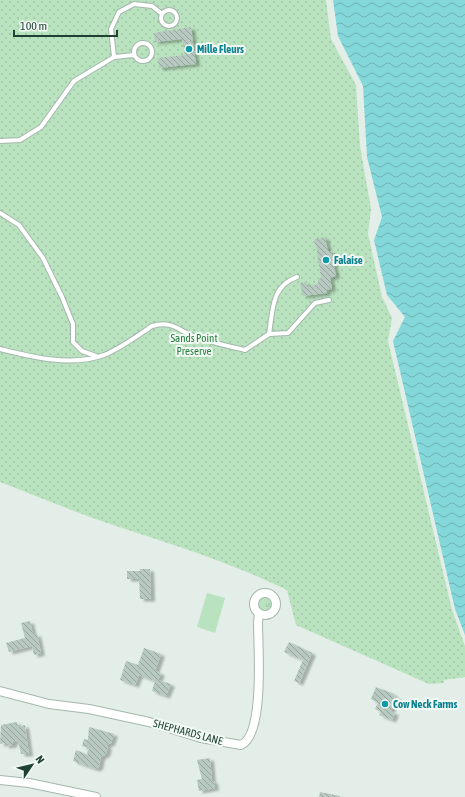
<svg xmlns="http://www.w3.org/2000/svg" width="465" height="797" viewBox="0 0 465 797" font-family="'Asap Condensed',sans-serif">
	<defs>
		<pattern id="grass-tufts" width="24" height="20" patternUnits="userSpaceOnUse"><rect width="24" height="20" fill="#b9e2be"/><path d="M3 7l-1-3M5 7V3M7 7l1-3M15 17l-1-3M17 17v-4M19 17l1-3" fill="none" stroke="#9fc3a4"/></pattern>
		<pattern id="park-dots" width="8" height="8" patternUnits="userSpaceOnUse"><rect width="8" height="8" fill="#b9e2be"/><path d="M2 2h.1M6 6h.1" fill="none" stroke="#9fc3a4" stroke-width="1.8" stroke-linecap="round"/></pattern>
		<pattern id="water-waves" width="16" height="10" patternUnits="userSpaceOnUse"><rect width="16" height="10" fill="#84d8da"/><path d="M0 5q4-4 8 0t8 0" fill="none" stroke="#6cb1b2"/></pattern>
		<pattern id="building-back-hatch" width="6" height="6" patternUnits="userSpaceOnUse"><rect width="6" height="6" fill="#b7c9c0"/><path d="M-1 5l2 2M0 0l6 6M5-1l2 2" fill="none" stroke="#94a59d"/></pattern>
		<filter id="shadow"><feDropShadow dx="4" dy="2.5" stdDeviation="1" flood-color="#0004"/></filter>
	</defs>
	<rect width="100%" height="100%" fill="#e2eee7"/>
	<path fill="url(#grass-tufts)" d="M257 604a8 8 0 1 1 16 0a8 8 0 1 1-16 0Z"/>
	<path fill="url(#park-dots)" d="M0,0h326l5,39 25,46 4,61 11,63 -3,25 14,63 10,21 -4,23 64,269 13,36v31l-21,3v3l-15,1 -133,-59 -9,-35c-55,-27 -113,-45 -171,-64 -39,-13 -77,-29 -116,-44z"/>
	<path fill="#b9e2be" d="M207,593l18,5 -10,35 -18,-6z"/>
	<path fill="url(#water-waves)" d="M333,0h132v635l-10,-26 -62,-268 12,-24 -18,-22 -13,-55 8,-23 -15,-60 -4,-71 -25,-50z"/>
	<path fill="url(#building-back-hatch)" filter="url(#shadow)" d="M191,27l5,37 -37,4 -1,-10 27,-3 -3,-16 -27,3 -1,-9z
		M325,237l3,14h3l5,25 -6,2 2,11 -5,1v3l-24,3 -3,-13 6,-1 1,5 11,-3v-4l3,-2 -5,-33 -2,-3 1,-3z
		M140,569h10l1,30h-11l-1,-20h-12v-8h13z
		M30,621l3,14 4,-1 4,19 -7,2 -2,-9 -23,6 -3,-9 19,-5 -4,-15z
		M289,642l23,11 -13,30 -5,-2 9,-21 -19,-8z
		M144,648l17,6 -6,17 6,2 -3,7 13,4 -5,12 -14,-5 3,-10 -16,-6 -4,10 -15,-5 6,-19 12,4z
		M376,687l18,7 -1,2 5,2 -8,13 5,2 -3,7 -13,-5 2,-3 -6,-3 3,-6 -7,-4z
		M17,722l1,5 7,-2 4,29h-8l-3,-13 -5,1v3l-8,1v-3l-5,1 1,-19z
		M89,727l25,7 -3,9 -6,3 3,1 -2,7 -5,3 -2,10 -3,2 -23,-8 3,-11 12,5 -1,-3 3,-4 -8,-2 2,-7 4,1z
		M210,758l2,23h2l1,7 -16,3 -2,-11 5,-1 -5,-19z
		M320,792l20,4v1h-21z"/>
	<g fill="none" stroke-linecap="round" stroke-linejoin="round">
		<g stroke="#a4b7ae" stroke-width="6">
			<path id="service" d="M161 18a8 8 0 1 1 16 0a8 8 0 1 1-16 0Z
				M134 52a9 9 0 1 1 18 0a9 9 0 1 1-18 0Z
				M114,57l-3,-28 8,-17 15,-8 18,2 10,8
				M0,141l20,-1 21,-13 33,-46 40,-24 20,-2
				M0,213l19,12 24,33 19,39 11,27v18l9,9 14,5
				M269,334l19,-1 27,-30 14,-3
				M0,349c32,8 71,18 104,6 17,-7 33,-19 48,-29 21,-6 26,5 44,11 16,6 33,9 49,13l24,-16c4,-24 2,-48 28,-57"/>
		</g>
		<g stroke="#a4b7ae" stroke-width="10">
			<path id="minor" d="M254 604a11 11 0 1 1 22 0a11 11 0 1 1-22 0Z
				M0,691l49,13 40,5 60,13 52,16 40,7c24,-10 17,-99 17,-123l1,-8
				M0,780l29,3 67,14"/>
		</g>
		<use href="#service" stroke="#fff" stroke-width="4"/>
		<use href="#minor" stroke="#fff" stroke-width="8"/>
	</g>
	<g fill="#0f9aa8" stroke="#f3faf6" stroke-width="1.5">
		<circle cx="189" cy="49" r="4"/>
		<circle cx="326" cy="260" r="4"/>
		<circle cx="385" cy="704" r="4"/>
	</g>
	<g text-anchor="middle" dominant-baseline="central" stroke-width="4" stroke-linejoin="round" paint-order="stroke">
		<g font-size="11" font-weight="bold" fill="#0d838f" stroke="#f3faf6" text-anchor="start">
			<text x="197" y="49">Mille Fleurs</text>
			<text x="334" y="260">Falaise</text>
			<text x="393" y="704">Cow Neck Farms</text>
		</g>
		<g font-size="11" fill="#257e3b" stroke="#f3faf6">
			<text x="194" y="338">Sands Point<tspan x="194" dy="13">Preserve</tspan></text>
		</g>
		<g font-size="11" fill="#204234" stroke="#f3faf6">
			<text transform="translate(188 732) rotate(15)">SHEPHARDS LANE</text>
		</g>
	</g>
	<g transform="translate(32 765) rotate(55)" stroke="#f3faf6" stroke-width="3" paint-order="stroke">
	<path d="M0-3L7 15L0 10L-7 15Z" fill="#204234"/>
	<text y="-6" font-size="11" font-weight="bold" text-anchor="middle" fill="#204234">N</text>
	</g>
	<path d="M14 30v6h103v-6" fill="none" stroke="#204234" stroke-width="2"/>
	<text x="20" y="30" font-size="12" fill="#204234" stroke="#f3faf6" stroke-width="3" paint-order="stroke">100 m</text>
</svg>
